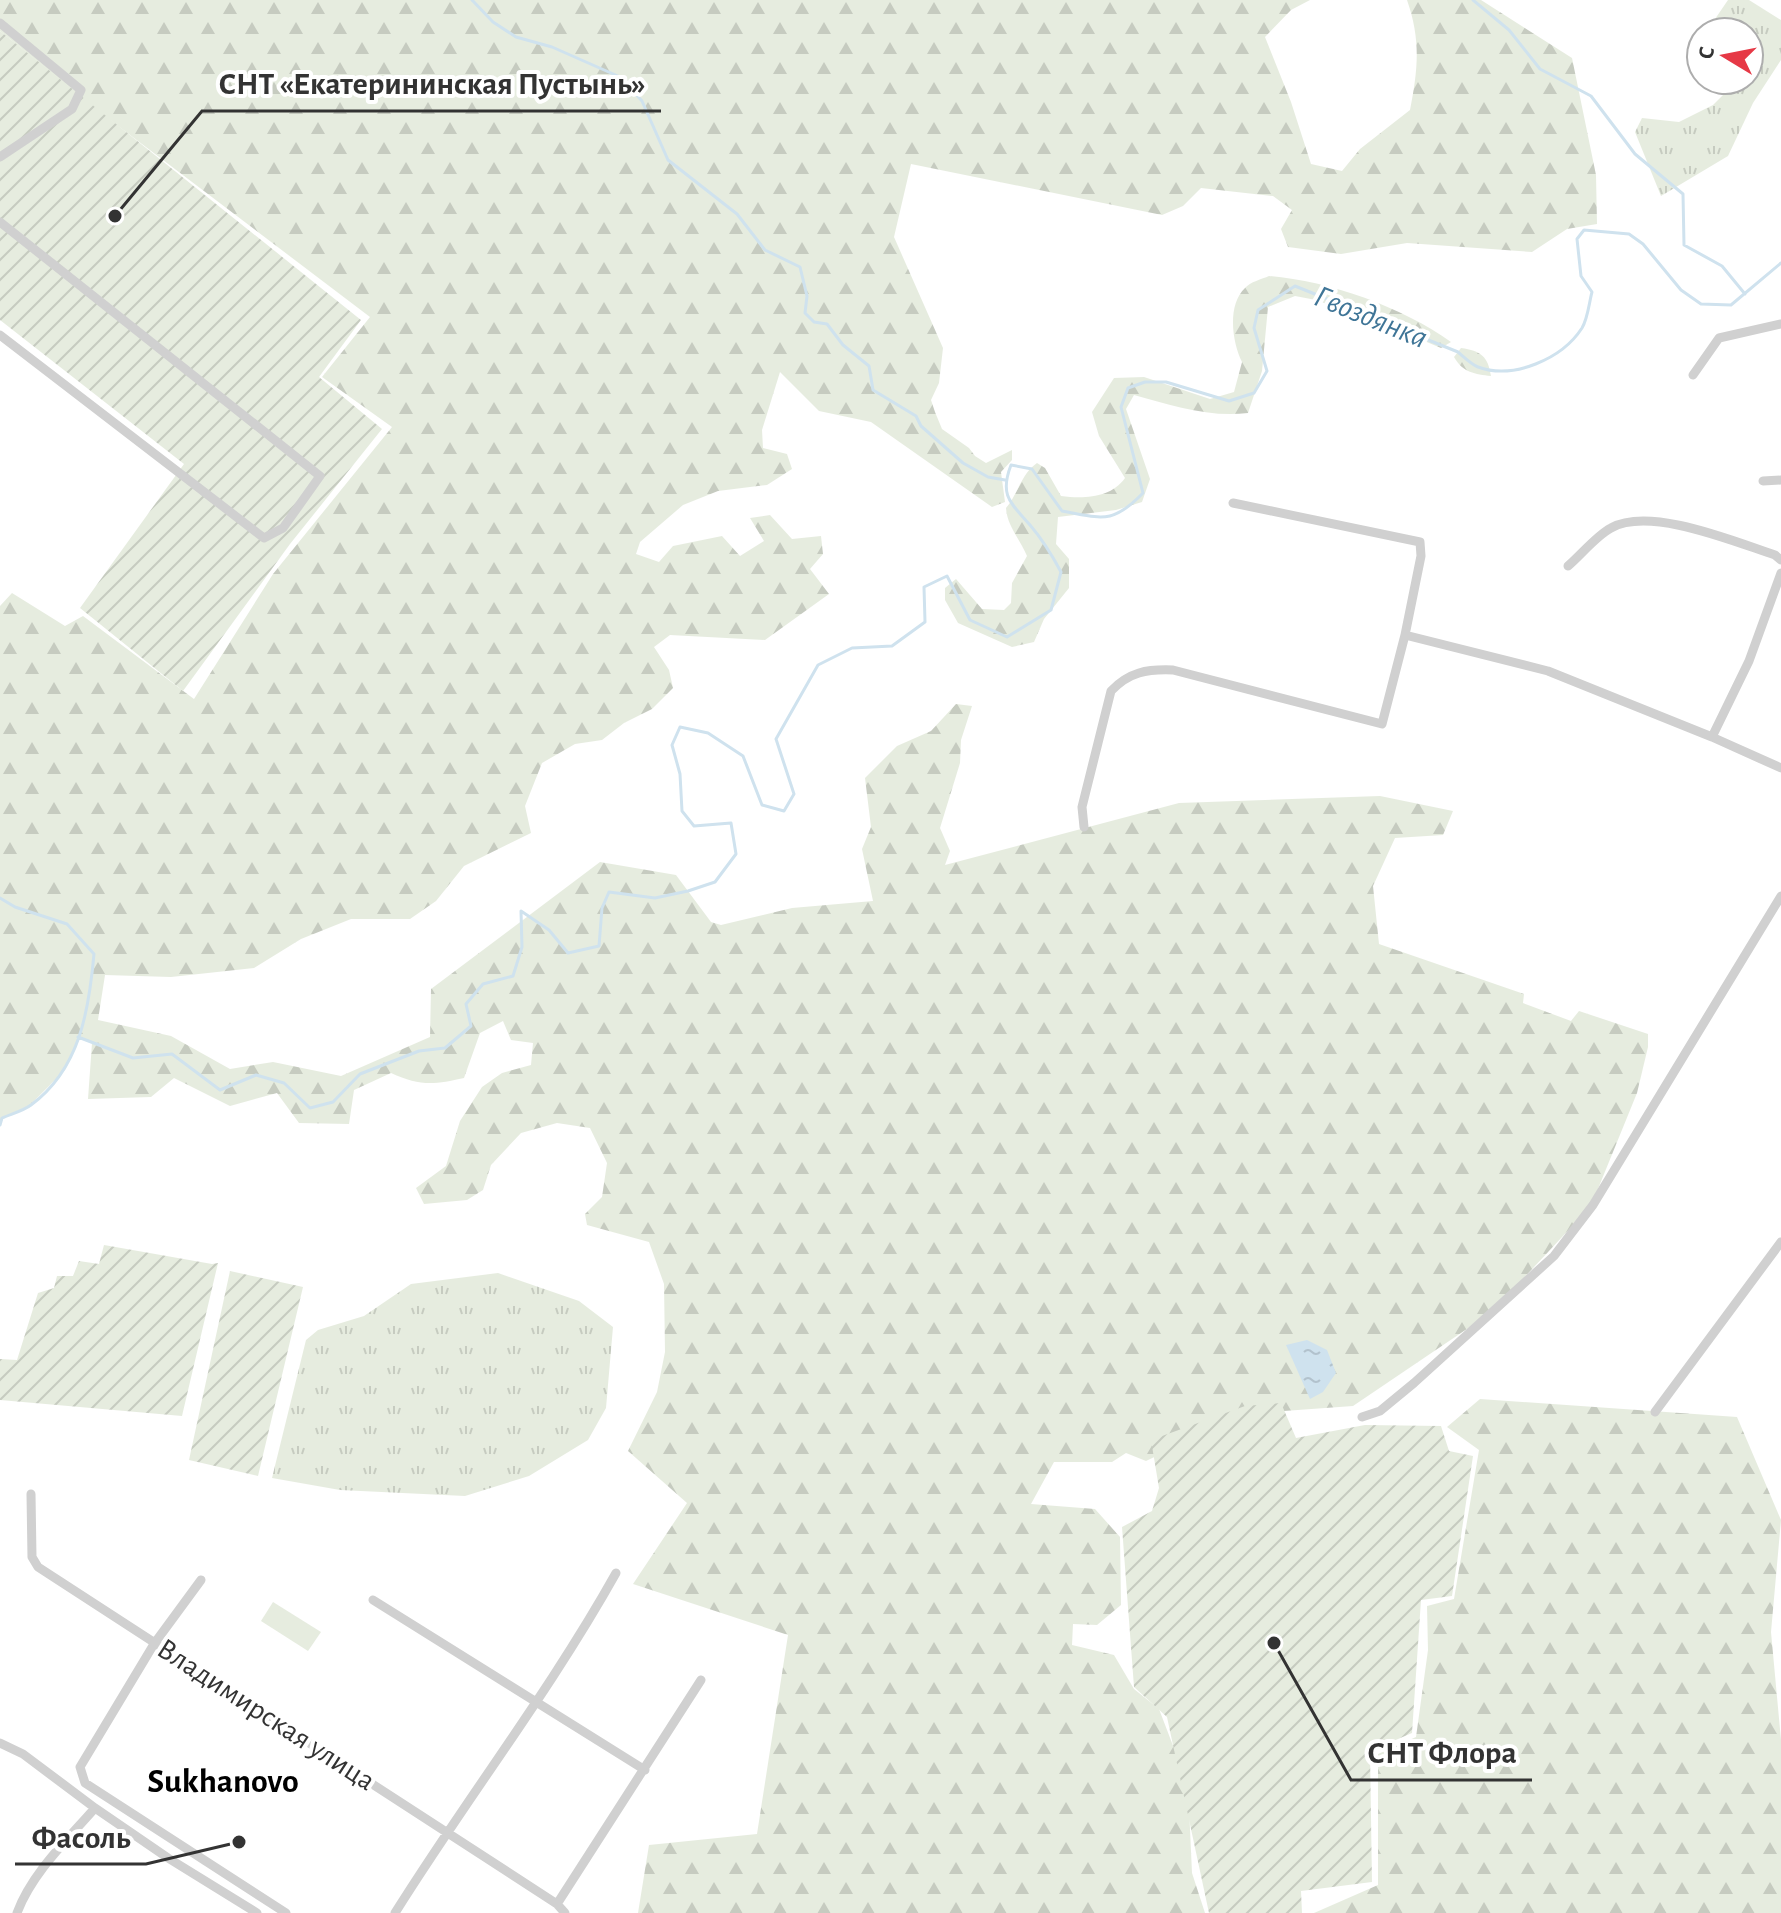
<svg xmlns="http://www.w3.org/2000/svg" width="1781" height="1913" viewBox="0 0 1781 1913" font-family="'Alegreya Sans',sans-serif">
	<defs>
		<pattern id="grass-tufts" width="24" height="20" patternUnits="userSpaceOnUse" patternTransform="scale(2)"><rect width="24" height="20" fill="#e6ecdf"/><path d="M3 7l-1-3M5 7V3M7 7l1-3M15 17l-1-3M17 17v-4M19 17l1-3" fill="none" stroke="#c6cbc0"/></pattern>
		<pattern id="forest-firs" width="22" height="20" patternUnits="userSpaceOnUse" patternTransform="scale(2)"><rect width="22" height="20" fill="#e6ecdf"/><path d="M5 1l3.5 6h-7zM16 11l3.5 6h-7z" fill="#c6cbc0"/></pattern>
		<pattern id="garden-furrows" width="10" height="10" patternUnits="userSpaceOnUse" patternTransform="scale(2)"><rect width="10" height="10" fill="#e6ecdf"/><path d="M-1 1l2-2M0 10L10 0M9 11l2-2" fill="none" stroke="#c6cbc0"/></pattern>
		<pattern id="water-ripples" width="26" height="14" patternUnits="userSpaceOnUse" patternTransform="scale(2)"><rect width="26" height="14" fill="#cfe2ee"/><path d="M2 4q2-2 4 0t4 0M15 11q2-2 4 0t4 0" fill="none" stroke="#b2c2cd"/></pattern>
	</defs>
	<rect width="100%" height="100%" fill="#fff"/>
	<path fill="url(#grass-tufts)" d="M1728,0h21l32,20v40l-28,43 -25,53 -67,40 -26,-64 7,-14 37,4 34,-17 10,-10 -4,-15h30v-48h-34v-13z
		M498,1273l81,28 34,26 -7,81 -18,32 -59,36 -64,20 -125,-6 -68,-12 34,-138 12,-10 46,-14 47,-32z"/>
	<path fill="url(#forest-firs)" d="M0,0h1310l-19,10 -26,27 26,65 20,62 31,7 18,-22 50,-39c8,-41 11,-70 -3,-110h74l91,58 24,117 1,49 -30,5 -35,23 -125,-9 -66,11 -53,-7 -7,-18 11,-19 -19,-14 -72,-8 -18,18 -21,9 -251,-51 -17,73 49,111 -4,35 -8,17 4,12 7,17 27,19 6,8 11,7 26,-13v10l-11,12 4,30 -13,5 -121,-85 -52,-11 -39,-39 -18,58 1,18 24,6 5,15 -25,16 -49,6 -35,14 -43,37 -4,12 23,8 14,-16 49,-10 18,20 24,-15 -14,-23 20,-3 22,24 29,-3 2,18 -13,15 19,25 -64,46 -95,-5 -16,12 15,23 4,18 -21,21 -28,14 -22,17 -27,4 -33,19 -17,43 6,27 -67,33 -28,35 -26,18h-59l-50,20 -47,29 -83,9 -66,-2 -7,45 73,16 59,33 43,-7 68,14 89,-39 1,-48 169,-127 76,13 35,47 10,3 71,-17 81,-7 -11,-52 9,-22 -6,-49 32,-32 34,-15 25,-27 16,2 -11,34 -1,23 -20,65 10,23 -5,14 234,-62 201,-7 73,15 -10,24 -48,3 -22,48 6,58 145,50 -1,9 48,18 8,-10 69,23v13l-11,46 -46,113 -99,106 -139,94 -109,8 -98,47 -20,-8 -14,9h-58l-23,42 64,5 25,28 1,68 -24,20 -24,-1 -1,21 42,10 20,34 25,20 29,76 4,88 13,40h-567l11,-68 108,-11 31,-199 -155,-51 54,-81 -59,-52 29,-59 8,-40 -1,-68 -15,-42 -62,-17 -2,-11 17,-17 5,-34 -17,-35 -33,-5 -36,10 -30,32 -8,25 -16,10 -43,4 -8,-16 30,-22 14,-45 22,-34 20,-14 29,-8 2,-22 -22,-3 -8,-19 -23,12 -16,45c-30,7 -45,8 -73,-5l-37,17 -5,34 -50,-1 -22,-30 -47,13 -56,-28 -23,19 -63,2 4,-56 -14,-5 -13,32 -35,35 -27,13 -3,7v-519l12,-13 53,33 18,-10 111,83 79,-125 119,-147 -70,-50 48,-60 -269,-204 -101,-82z
		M1269,276c60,5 133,31 182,66l-10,6 -31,-13 -22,-17 -43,-7 -29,-11 -21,-4 -27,11 -6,64 -14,42c-38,5 -78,-8 -114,-18l-8,14 24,70 -8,23 -26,8 -58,7 -2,27 13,15v29l-25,31 -10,23 -22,5 -54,-24 -13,-23v-12l11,-9 26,30 22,1 7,-7 1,-20 15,-27c-7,-17 -20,-30 -21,-48 12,-14 15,-34 31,-45l8,5 16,28c23,3 50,2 64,-18l-26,-42 -7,-24 22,-34 30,-1 66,22 24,-7 8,-30c-10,-20 -15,-57 3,-74 5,-6 17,-9 24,-12z
		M1461,348c20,3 27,8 30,28 -16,-2 -28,-3 -37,-19z
		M1480,1399l257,18 44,103 -10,112 10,108v173h-467l64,-28v-131l38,-17 12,-87 -1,-44 27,-7 25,-149 -32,-23z"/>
	<path fill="#e6ecdf" d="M273,1602l48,30 -13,19 -47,-30z"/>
	<path fill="url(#garden-furrows)" d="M0,31l361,289 -42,57 63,52 -92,115 -107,147 -103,-83 104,-144 -184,-144z
		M104,1245l108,19 6,-1 -36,153 -182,-16v-41l17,1 21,-67 16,-5 3,-12h16l6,-15 20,3z
		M230,1271l73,16 -45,189 -69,-16z
		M1281,1403l15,35 69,-13 76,1 8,25 24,5 -21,140 -31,4 -9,133 -42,18 2,131 -71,9 1,22h-93l-42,-196 -33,-30 -12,-160 30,-16 7,-23 -8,-48 94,-34z"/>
	<path fill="url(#water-ripples)" d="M1307,1340l20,10 9,23 -13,19 -13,7 -24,-54z"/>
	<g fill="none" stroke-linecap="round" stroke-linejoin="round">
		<path stroke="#cfe2ee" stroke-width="3" d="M472,0l21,22 23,15 36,10 68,30 22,24 26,59 69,54 28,36 35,17 7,29 -2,17 9,9 13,2 16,21 26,21 4,24 43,26 5,10 42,37 25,14 17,3
			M1473,0l36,30 31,39 51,27 44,58 48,40 1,51 38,21 23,28
			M0,898l15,9 52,17 27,30c-5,56 -14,115 -63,151 -8,6 -20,9 -29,13l-2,7
			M78,1037l55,21 39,-4 48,36 36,-15 28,8 26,25 23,-6 27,-28 59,-23 26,-3 26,-22 -5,-22 17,-20 30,-8 9,-29 -1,-36 28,19 19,23 31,-7 3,-38 7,-16 46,6 33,-7 27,-9 21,-28 -5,-31 -37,3 -12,-15 -2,-37 -8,-29 8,-18 28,6 35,23 19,49 22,6 10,-17 -18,-55 42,-74 34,-17 40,-2 33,-24 -1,-35 23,-11 23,44 37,17 44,-27 10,-38c-9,-17 -19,-33 -31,-47 -19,-22 -31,-29 -19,-60l21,4 30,42c40,7 50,14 81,-18l-22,-86 7,-19 17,-6h21l63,19 25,-8 13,-22 -13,-43 4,-18 37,-24 163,66c6,5 13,12 20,15 35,13 84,-8 104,-39 6,-10 7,-25 10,-36l-11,-16 -4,-37 7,-9 45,4 14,10 38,46 20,14 30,1 50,-42"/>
		<path stroke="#d0d0d0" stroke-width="9" d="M0,23l81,67 -9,19 -72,48
			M0,222l320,254 -37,52 -19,10 -264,-203
			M1693,375l26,-37 62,-14
			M1763,481l18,-1
			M1233,503l187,39 1,14 -16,79
			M1568,566c14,-12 28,-30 43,-38 39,-22 124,14 164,27l6,5
			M1712,737l37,-76 32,-88
			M1084,827l-2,-20 29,-116c18,-19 36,-22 62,-21l209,54 23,-89 143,36 164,66 69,31
			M1655,1412l126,-170
			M1362,1417l18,-6 34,-28 140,-127 39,-51 188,-309
			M31,1494l1,63 6,10 519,337 8,9
			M201,1580l-47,64 -74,123 5,16 201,130
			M373,1600l272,170
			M0,1743l23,11 72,54
			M557,1904l144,-224
			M17,1913c15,-40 50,-73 78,-105l73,50 89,55
			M395,1913c72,-115 155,-222 221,-340"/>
	</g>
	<g text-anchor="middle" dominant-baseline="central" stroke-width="8" stroke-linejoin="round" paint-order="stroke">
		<g font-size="30" fill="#333" stroke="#fff">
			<text transform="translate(266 1715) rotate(33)">Владимирская улица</text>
		</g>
		<g font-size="32" font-style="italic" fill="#3f7597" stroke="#fff">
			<text transform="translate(1371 317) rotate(22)">Гвоздянка</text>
		</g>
		<g font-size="34" font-weight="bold" fill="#000" stroke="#fff">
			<text x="223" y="1782">Sukhanovo</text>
		</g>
	</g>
	<path fill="none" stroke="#333" stroke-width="3" d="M115 216L202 111H661M1274 1643L1351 1780H1532M239 1842L146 1864H15"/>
	<g fill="#333" stroke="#fff" stroke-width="3">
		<circle cx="115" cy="216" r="8"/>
		<circle cx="1274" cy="1643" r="8"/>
		<circle cx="239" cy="1842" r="8"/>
	</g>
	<g font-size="32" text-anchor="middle" font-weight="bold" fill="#333" stroke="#fff" stroke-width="8" stroke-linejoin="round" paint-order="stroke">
		<text x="432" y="94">СНТ «Екатерининская Пустынь»</text>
		<text x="1442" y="1763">СНТ Флора</text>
		<text x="81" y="1848">Фасоль</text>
	</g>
	<g transform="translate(1725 56) rotate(280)"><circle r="38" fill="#ffffff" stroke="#adadad" stroke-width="2"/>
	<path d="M0-6L14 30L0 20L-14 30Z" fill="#e63946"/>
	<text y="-12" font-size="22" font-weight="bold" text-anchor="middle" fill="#333333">С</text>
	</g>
</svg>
